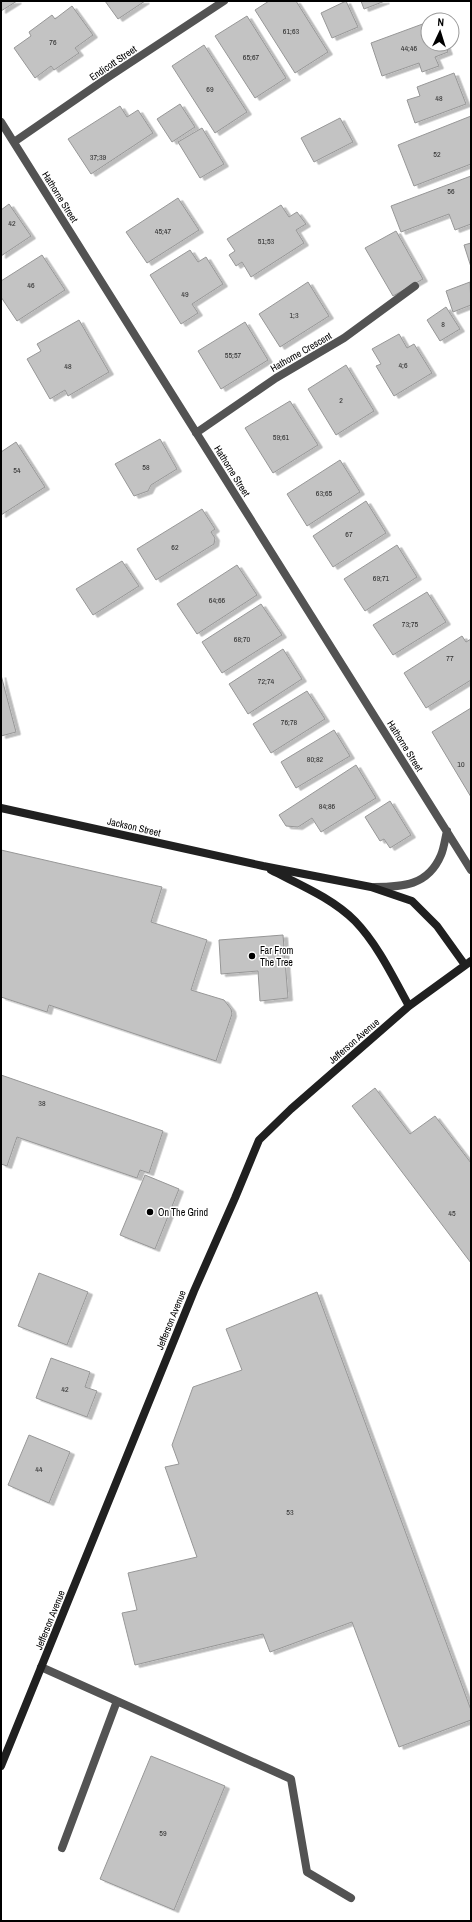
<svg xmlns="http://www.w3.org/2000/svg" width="472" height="1922" viewBox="0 0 472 1922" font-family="'Archivo Narrow',sans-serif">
	<defs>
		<filter id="shadow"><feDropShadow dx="4.5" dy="2.5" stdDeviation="0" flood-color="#0004"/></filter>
	</defs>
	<rect width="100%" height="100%" fill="#fff"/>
	<path fill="#c3c3c3" stroke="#979797" filter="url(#shadow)" d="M1,1h16l-16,10z
		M105,1h40l-27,18z
		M269,1h27l32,51 -33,21 -40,-63z
		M346,1l12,26 -26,11 -11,-25z
		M361,1h24l-21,8z
		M72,6l21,29 -18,13 4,5 -25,17 -3,-4 -16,12 -21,-30 17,-12 -2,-4 23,-17 3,4z
		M247,16l39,62 -31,20 -40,-62z
		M428,22v22h17l3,8 -13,5 4,9 -17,6 -3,-9 -37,13 -11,-33z
		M204,45l43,67 -32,21 -43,-67z
		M454,73l12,31 -51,19 -8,-23 13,-4 -3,-9z
		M180,104l15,23 -23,15 -15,-23z
		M120,106l7,11 11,-7 15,23 -62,41 -23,-35z
		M471,116v48l-57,22 -16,-41z
		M340,118l13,24 -39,20 -13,-24z
		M202,128l22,36 -24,14 -22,-36z
		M471,176v48l-16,6 -6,-16 -48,18 -10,-26z
		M178,198l21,32 -52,33 -21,-31z
		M9,204l22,32 -30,20v-46z
		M281,205l8,12 8,-5 9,12 -10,6 8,13 -53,34 -9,-15 -6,4 -7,-11 6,-4 -8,-12z
		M396,231l27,48 -30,17 -28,-48z
		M471,243v24l-7,-22z
		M190,250l8,12 8,-5 17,27 -31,20 6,9 -17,11 -31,-49z
		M42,255l23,35 -48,31 -16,-24v-16z
		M308,282l21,34 -49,31 -21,-33z
		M470,282l1,23 -18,7 -7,-21z
		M446,307l14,22 -20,12 -13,-21z
		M79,320l30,52 -41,24 -3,-6 -15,9 -23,-40 14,-8 -4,-7z
		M245,322l23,38 -47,29 -23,-38z
		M399,334l8,14 7,-4 18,29 -38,23 -18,-30 5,-2 -9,-15z
		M346,365l28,46 -38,24 -28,-46z
		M290,401l28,44 -45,28 -28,-45z
		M160,439l17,30 -26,16 -3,6 -14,5 -19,-32z
		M16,442l29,45 -44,28v-63z
		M340,460l20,32 -53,34 -20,-32z
		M366,501l20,32 -53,34 -20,-31z
		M202,509l13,20 -4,3 4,6 -1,6 -58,36 -19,-31z
		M397,545l20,32 -52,34 -21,-32z
		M122,561l17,25 -46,29 -17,-26z
		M237,565l20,30 -60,39 -20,-30z
		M427,592l19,30 -53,33 -20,-30z
		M261,604l21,31 -60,38 -20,-31z
		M462,636l4,6 5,-3v41l-45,28 -22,-35z
		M283,649l19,30 -54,35 -19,-30z
		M1,675l15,57 -15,4z
		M307,691l18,28 -54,34 -18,-29z
		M471,708v89l-39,-65z
		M334,730l16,26 -54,32 -15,-26z
		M356,765l20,33 -55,34 -9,-14 -14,9 -12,-1 -7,-11z
		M390,801l21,34 -21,13 -6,-9 -4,2 -15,-24z
		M1,850l161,37 -11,35 56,18 -16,50 33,10 7,9 1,5 -16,47 -167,-56 -2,7 -46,-15z
		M283,935l5,63 -28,3 -2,-30 -37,3 -2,-34z
		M1,1075l162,56 -14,42 -9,-3 -3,8 -120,-41 -10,29 -6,-2z
		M375,1088l35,46 25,-18 36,47v100l-119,-157z
		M145,1175l34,14 -24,60 -35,-14z
		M39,1273l49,19 -21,53 -49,-19z
		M317,1292l154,418v10l-72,27 -47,-125 -82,30 -7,-18 -128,31 -13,-52 15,-3 -9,-37 69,-16 -32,-90 14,-3 -7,-19 21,-58 49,-17 -16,-41z
		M51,1358l39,14 -5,15 12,4 -10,26 -51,-19z
		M29,1435l41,17 -21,51 -41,-18z
		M151,1756l74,30 -51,124 -74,-31z"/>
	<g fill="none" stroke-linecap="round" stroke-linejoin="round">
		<path stroke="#535353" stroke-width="8" d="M41,1667l250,112 16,93 44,26
			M62,1848l55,-147"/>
		<path stroke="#535353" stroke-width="8" d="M1,122l470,748
			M14,142l93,-64 117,-77
			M196,433l80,-55 68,-40 71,-52
			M374,887c28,0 54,-1 67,-32 3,-7 4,-16 6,-24"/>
		<path stroke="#202020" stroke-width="8" d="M1,808l262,58 108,21 41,14 25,25 28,39
			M271,870c29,15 61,28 84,51 23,24 38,56 54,85
			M1,1766l193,-475 41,-93 24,-58 32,-31 118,-103 62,-45"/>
	</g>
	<g fill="#000" stroke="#fff" stroke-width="1.5">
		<circle cx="252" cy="956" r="4"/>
		<circle cx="150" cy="1212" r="4"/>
	</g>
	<g text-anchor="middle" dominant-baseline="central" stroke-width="3" stroke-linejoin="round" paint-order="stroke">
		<g font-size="8" fill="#313131">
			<text x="291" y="31">61;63</text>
			<text x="53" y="42">76</text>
			<text x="409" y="48">44;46</text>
			<text x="251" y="57">65;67</text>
			<text x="210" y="89">69</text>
			<text x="439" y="98">48</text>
			<text x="437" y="154">52</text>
			<text x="98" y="157">37;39</text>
			<text x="451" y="191">56</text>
			<text x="12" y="223">42</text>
			<text x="163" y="231">45;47</text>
			<text x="266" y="241">51;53</text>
			<text x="31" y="285">46</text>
			<text x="185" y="294">49</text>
			<text x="294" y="315">1;3</text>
			<text x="443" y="324">8</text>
			<text x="233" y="355">55;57</text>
			<text x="403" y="365">4;6</text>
			<text x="68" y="366">48</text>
			<text x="341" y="400">2</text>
			<text x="281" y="437">59;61</text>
			<text x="146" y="467">58</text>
			<text x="17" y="470">54</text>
			<text x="324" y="493">63;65</text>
			<text x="349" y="534">67</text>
			<text x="175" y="547">62</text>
			<text x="381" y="578">69;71</text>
			<text x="217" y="600">64;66</text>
			<text x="410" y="624">73;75</text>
			<text x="242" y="639">68;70</text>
			<text x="450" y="658">77</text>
			<text x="266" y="681">72;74</text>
			<text x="289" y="722">76;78</text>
			<text x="315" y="759">80;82</text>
			<text x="461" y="764">10</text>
			<text x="327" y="806">84;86</text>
			<text x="42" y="1103">38</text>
			<text x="452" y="1213">45</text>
			<text x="65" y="1389">42</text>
			<text x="39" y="1469">44</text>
			<text x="290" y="1512">53</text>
			<text x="163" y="1833">59</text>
		</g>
		<g font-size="10" fill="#000" stroke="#fff">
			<text transform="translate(113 63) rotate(-34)">Endicott Street</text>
			<text transform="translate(60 197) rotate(58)">Hathorne Street</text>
			<text transform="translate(301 352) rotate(-30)">Hathorne Crescent</text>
			<text transform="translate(232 471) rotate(58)">Hathorne Street</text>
			<text transform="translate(405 746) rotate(58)">Hathorne Street</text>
			<text transform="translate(134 827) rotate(13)">Jackson Street</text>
			<text transform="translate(354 1041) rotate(-41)">Jefferson Avenue</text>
			<text transform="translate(171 1320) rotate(-68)">Jefferson Avenue</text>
			<text transform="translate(50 1620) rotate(-68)">Jefferson Avenue</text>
		</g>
		<g font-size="10" fill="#000" stroke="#fff" text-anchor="start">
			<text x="260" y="950">Far From<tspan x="260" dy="12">The Tree</tspan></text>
			<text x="158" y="1212">On The Grind</text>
		</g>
	</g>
	<rect width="472" height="1922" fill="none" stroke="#000000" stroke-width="4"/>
	<g transform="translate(440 32) rotate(4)"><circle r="19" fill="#ffffff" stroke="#999999"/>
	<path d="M0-3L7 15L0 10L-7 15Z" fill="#000000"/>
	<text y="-6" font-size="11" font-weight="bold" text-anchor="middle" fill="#000000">N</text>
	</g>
</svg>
